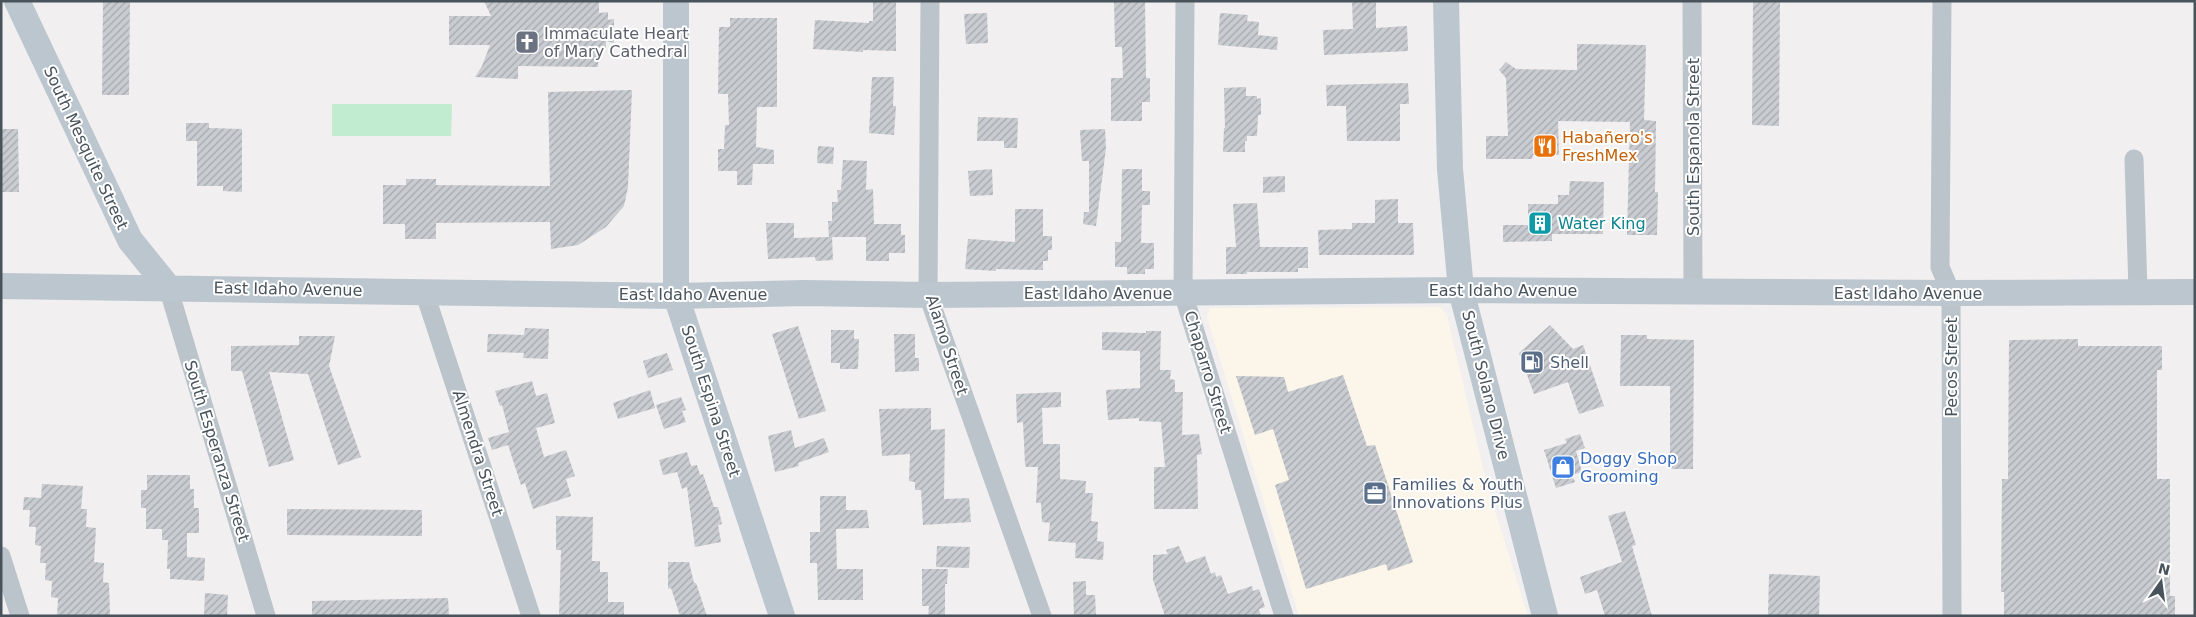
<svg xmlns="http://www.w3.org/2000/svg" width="2196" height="617" viewBox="0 0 2196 617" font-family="'DejaVu Sans',sans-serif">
	<defs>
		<pattern id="building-hatch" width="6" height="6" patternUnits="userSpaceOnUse" patternTransform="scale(1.25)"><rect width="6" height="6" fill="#c9ccd1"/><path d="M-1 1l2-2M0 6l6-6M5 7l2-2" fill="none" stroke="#a5a8ad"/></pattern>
	</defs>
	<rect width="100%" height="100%" fill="#f1efef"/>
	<path fill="#fbf5ea" d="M1440,307l7,8 40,170 41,131h-229l-92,-299 3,-9z"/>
	<path fill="#c1eccf" d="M332,104h120l-1,32h-119z"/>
	<path fill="url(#building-hatch)" d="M103,1h27l-1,94h-27z
		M484,1h115v12l9,-1v8l6,-1v24l-8,-2v7h-7l-1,19 -80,-1v13l-43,-2 7,-11 8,-21h-41v-29h42z
		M873,1h23v50l-33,-1v2l-50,-3 2,-29 54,3v-2h4z
		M1114,1h31l1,77h4v24h-8v19h-31v-43h12l-1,-31h-7z
		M1352,1h24v27l31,-2 1,25 -84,4 -1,-25 30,-1z
		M1753,1h27l-1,125 -27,-1z
		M987,13l1,30 -22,1 -2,-30z
		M1220,13l28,2 -1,6 12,1 -1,13 20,2 -1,13 -59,-5z
		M730,18h47v89h-20l-1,40 18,3v14h-21l-1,21h-15v-14h-19v-22h6l1,-24h4l-1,-31h-10l1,-67h11z
		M1577,44l69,1 -2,75 12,1 -1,71h3l-1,43h-30l3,-113 -72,-1 1,34h-26l-1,4h-46v-23h22l-2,-58 -7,-8 7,-8 10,7 61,1z
		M872,77h22l-1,29h3l-2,29 -25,-2z
		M1408,83l1,21h-9v37h-53l-1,-35h-19l-1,-21z
		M1246,87v9h11v3l4,-1v17h-3l-1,21h-10v5h-2v11h-22l1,-24h1l-1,-40z
		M632,90l-4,97 -4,19 -18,21 -28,18 -27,4 -1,-27 -114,1v16h-31v-15h-22v-39h23v-6h30v6l114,1 -2,-94z
		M978,117l40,1 -1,30h-13v-7h-27z
		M186,123h23v5l33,1v63l-19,-1v-5h-26v-45h-11z
		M1,129h17l1,63h-17z
		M1105,129l1,19 -10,78 -13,-2 1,-12h5v-51h-7l-2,-31z
		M818,146l16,1 -1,17 -16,-1z
		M843,160l24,1 -1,29 7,-1 1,35h27v11h4v18h-16v8h-23v-24h-34l1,23 -17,1 -1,-4 -47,2 -2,-36h28v15l35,-1 -1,-16h4v-19h6l-1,-12h4z
		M992,169l1,26 -23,1 -2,-25z
		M1122,169h20v22h8v14h-8l-1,38h13v26h-9v5h-18v-7h-12v-25h6z
		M1285,176v16l-22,1v-16z
		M1570,181l34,1 -1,52h-51v7l-49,1v-17h25v-21h30v-9h11z
		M1398,199v24h15l1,32h-95l-1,-25 34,-1v-6h23v-23z
		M1257,203l3,44h48v21h-10v4h-51v2h-21v-27h10l-3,-43z
		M1015,209h28v27h9v14h-4v11h-5v9l-47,-1v2l-31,-2 3,-30 47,3z
		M1550,325l23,24 10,-4 21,61 -25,8 -11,-32 -34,12 -15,-41z
		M798,326l28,85 -27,8 -27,-85z
		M525,328l24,1 -1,30 -25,-1 1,-5 -37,-1 1,-18 36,1z
		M831,330h23v9h5l-1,30h-18v-6h-9z
		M1146,331h15l-1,39h11l-1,9 5,1v12h8l-1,43 17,-1 3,20 -5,1 1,54h-44v-42h11l-4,-45 -22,-1v-3l-31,2 -2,-30 34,-2v-37l-38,-1v-18l44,1z
		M894,334h21v24h4v13l-24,1z
		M1621,335h26v4l47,1 -1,129h-23v-83h-50z
		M299,336h36l-6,30 32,91 -23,8 -30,-91 -39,-2 25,88 -25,7 -27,-96h-11v-25l68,-1z
		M2078,339v7h84v24h-5v109h13v117h5v20h-171v-24h-3l1,-113h6l1,-139z
		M667,353l6,17 -25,8 -5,-17z
		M1343,375l24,71 8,-1 38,117 -25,9 -2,-7 -80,25 -31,-104 14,-5 -16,-51 -18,6 -19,-59 48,1 4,15z
		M532,381l4,15 11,-3 8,30 -19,5 8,29 22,-7 9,26 -9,3 5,17 -38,13 -8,-26 -4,2 -13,-40 -16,5 -4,-12 21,-6 -7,-27 -2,1 -5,-15z
		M650,390l5,18 -37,11 -5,-16z
		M1061,392v15l-19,1 1,36h17v35l26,2 -1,12h8l-2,28 7,1 -1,19 7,1 -1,18 -28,-2 1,-15 -28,-2 2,-18 -8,-1 -1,-19h-5l2,-36h-12l-1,-3 -2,-42 -6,1 -1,-29z
		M681,397l5,13 -4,1 4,11 -22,7 -8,-24z
		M931,408v22l14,-1 -1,70 25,-1 2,24 -48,3 -2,-35h-6v-8l-6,-1 1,-27 -28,2 -3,-47z
		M791,430l4,18 29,-10 5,14 -31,11 1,3 -24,6 -7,-36z
		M1580,434l5,14 -9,3 6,21 -10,3 3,7 -19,6 -12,-38 23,-7 -2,-4z
		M687,452l4,14 6,-1 3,10 3,-1 11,33h4l4,17 -4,1 3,17 -26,5 -8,-60 -5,2 -5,-17 -14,3 -4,-15z
		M147,475h43v14h4v19h5v25h-12v24l18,1 -1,23 -34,-2v-10h-3l1,-29h-6v-11h-16v-21h-5v-18h6z
		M42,484l41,2 -2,23h6l-1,18 10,1 -2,34 10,1 -1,19 6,1 1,33h-53l1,-18 -7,-1 1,-16 -7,-1 1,-17h-6l1,-17 -6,-1 1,-18h-7l1,-17h-7l1,-13 17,1z
		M820,496h26v14h21l2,18 -33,1 1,40h26v31h-45l-1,-37h-7v-31h10z
		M287,509l135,1v26l-135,-1z
		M1625,511l11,34 -4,1 20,70h-47l-8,-26 -12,4 -5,-17 42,-15 -14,-46z
		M556,516l37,1 -1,44h8v11h8v30h16v14h-65l2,-66h-5z
		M937,546l33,1 -1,21 -33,-1z
		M1179,546l7,17 19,-7 6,18 4,-2 1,5 5,-2 7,19 24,-8 1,5 6,-2 6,18 -6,2 2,7h-96l-12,-36v-25l15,-1 -2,-4z
		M668,562h21l5,21h2l11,33h-27l-9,-28 -3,1z
		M922,569h26l-1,15h-2v32h-17l1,-10h-7z
		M1769,574l51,2 -1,40h-51z
		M1086,581v14h9l1,21h-22l-1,-34z
		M205,593l23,2 -1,21h-23z
		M448,598l1,18h-137v-15z"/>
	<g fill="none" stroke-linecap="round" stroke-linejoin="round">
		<path stroke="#bbc4cb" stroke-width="19" d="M930,1l-2,294 114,321
			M1185,1l-2,292 101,323
			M1692,1l1,291
			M1942,1l-2,266 11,26 1,323
			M2134,159l4,133
			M168,287l98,329
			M424,291l107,325
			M1,556l19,60"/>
		<path stroke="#bcc6cf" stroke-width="26" d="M17,1l113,239 38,47
			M676,1v295l106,320
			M1446,1l4,168 11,121 84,326
			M1,286l675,10 129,-3 123,2 533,-5 490,3 244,-1"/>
	</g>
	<defs>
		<g id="church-square" transform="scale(1.25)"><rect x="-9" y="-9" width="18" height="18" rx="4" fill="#6b7280" stroke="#fff"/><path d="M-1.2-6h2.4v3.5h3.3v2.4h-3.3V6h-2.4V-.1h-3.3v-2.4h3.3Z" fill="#fff"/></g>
		<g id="restaurant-square" transform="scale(1.25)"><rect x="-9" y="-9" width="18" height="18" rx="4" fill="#e8710a" stroke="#fff"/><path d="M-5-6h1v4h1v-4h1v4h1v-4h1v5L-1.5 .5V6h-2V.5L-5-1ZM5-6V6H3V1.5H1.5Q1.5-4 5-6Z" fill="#fff"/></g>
		<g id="building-square" transform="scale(1.25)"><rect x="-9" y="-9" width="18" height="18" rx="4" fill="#0f9aa8" stroke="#fff"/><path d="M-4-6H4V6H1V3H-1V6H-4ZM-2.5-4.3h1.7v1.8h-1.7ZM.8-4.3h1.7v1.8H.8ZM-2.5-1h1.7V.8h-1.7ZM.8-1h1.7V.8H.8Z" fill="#fff"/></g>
		<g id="fuel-square" transform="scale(1.25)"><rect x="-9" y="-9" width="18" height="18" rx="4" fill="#5c6f8a" stroke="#fff"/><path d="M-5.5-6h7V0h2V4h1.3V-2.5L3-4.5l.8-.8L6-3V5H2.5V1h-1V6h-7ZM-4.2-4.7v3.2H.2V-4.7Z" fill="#fff"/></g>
		<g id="shop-square" transform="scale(1.25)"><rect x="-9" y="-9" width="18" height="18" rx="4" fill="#3f7fe0" stroke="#fff"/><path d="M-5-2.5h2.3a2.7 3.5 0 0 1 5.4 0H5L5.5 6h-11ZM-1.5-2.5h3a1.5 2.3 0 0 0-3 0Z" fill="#fff"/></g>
		<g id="office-square" transform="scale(1.25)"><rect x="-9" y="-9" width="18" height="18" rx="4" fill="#5c6f8a" stroke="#fff"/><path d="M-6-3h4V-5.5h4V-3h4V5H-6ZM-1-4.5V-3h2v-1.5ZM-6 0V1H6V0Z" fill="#fff"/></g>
	</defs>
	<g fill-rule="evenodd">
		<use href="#church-square" x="527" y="42"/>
		<use href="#restaurant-square" x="1545" y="146"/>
		<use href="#building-square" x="1540" y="223"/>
		<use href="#fuel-square" x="1532" y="362"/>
		<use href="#shop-square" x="1563" y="467"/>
		<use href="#office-square" x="1375" y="493"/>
	</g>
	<g text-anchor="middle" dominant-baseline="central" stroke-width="4" stroke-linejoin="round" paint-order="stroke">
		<g font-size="16" fill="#5b616d" stroke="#fff" text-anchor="start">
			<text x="544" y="33">Immaculate Heart<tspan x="544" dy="18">of Mary Cathedral</tspan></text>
		</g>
		<g font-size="16" fill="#c56008" stroke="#fff" text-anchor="start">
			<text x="1562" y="137">Habañero's<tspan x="1562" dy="18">FreshMex</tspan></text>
		</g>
		<g font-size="16" fill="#48535b" stroke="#fff">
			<text transform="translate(1693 147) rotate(-90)">South Espanola Street</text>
			<text transform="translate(86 148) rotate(65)">South Mesquite Street</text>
			<text transform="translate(288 289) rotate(1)">East Idaho Avenue</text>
			<text x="1503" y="290">East Idaho Avenue</text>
			<text x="1098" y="293">East Idaho Avenue</text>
			<text x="1908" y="293">East Idaho Avenue</text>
			<text x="693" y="294">East Idaho Avenue</text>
			<text transform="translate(947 345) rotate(72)">Alamo Street</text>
			<text transform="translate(1951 367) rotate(-90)">Pecos Street</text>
			<text transform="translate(1208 372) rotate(73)">Chaparro Street</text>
			<text transform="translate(1486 385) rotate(76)">South Solano Drive</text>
			<text transform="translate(711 401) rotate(72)">South Espina Street</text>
			<text transform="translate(217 451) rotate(73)">South Esperanza Street</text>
			<text transform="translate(478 453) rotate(72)">Almendra Street</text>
		</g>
		<g font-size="16" fill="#0d838f" stroke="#fff" text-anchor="start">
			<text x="1558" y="223">Water King</text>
		</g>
		<g font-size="16" fill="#4e5e75" stroke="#fff" text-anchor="start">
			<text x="1550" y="362">Shell</text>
			<text x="1392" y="484">Families &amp; Youth<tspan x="1392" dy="18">Innovations Plus</tspan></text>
		</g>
		<g font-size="16" fill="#366cbe" stroke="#fff" text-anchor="start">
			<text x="1580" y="458">Doggy Shop<tspan x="1580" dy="18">Grooming</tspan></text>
		</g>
	</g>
	<rect width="2196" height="617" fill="none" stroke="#48535b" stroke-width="5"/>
	<g transform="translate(2161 582) rotate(14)" stroke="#ffffff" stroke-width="4" paint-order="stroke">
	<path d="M0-4L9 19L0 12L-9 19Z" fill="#48535b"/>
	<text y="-8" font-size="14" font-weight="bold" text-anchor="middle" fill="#48535b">N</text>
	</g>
</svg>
